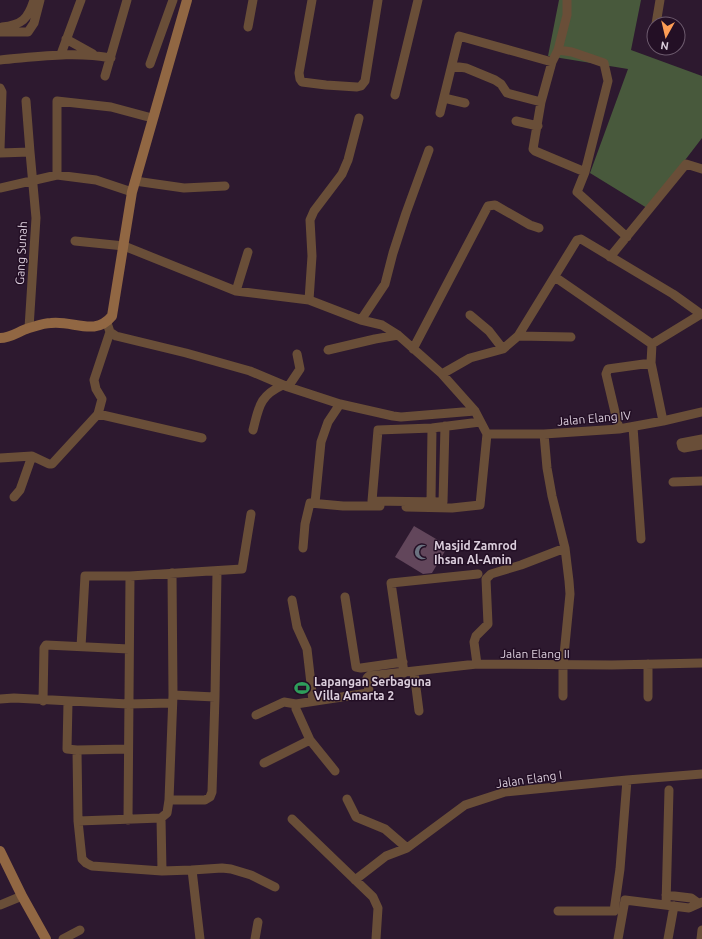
<svg xmlns="http://www.w3.org/2000/svg" width="702" height="939" viewBox="0 0 702 939" font-family="Ubuntu,sans-serif">
	<rect width="100%" height="100%" fill="#2d192f"/>
	<path fill="#48593c" d="M559,0h82l-10,50 71,26v62l-33,43 -22,27 -57,-35 38,-104 -80,-13z"/>
	<path fill="#62465b" d="M414,526l34,20 -16,27 -9,1 -28,-17z"/>
	<g fill="none" stroke-linecap="round" stroke-linejoin="round">
		<path stroke="#694e38" stroke-width="9" d="M312,0l-13,73 1,6 2,3 24,3 31,2 4,-1 4,-5 13,-81
			M567,0v15l-9,35 -6,12 -11,40 -8,47 2,2 50,21
			M656,24l4,-24
			M2,27c20,-2 26,-8 32,-27
			M248,27l5,-27
			M0,32h28l6,-9 6,-23
			M66,39l27,15
			M653,40l1,-4
			M558,50l14,2 32,11 4,18 -23,91 -8,20 50,45
			M61,54l20,-54
			M0,60c37,-3 74,-9 111,-2
			M150,64l23,-64
			M452,66l14,2 29,12 6,4 6,9 34,9
			M105,76l22,-76
			M0,88l2,4 -2,57
			M395,95l23,-95
			M444,98l21,5
			M440,113l19,-77 93,26
			M516,121l22,5
			M0,153l30,-1 -4,-51
			M57,175v-74l54,6 41,11
			M135,181l49,7 41,-2
			M0,188l57,-13 39,5 36,12
			M75,241l49,5 112,45 73,9 52,20 21,5 16,10 44,39 33,37 12,23
			M610,257l76,-93 16,5
			M555,277l97,67
			M236,291l12,-39
			M309,300l3,-44 -2,-36 4,-9 28,-37 6,-14 11,-42
			M470,315l19,16 14,18
			M361,320l24,-36 8,-31 13,-40 23,-63
			M107,323l3,9 6,4 70,17 64,18 38,16 52,17 53,12 8,1 74,-6
			M29,328l7,-110 -6,-66
			M518,336l59,-96 4,-1 92,55 28,20 -49,30
			M652,344l-1,19 12,58
			M413,349l75,-143 7,-1 35,20 9,3
			M328,350l47,-11 23,-4
			M442,374l28,-16 33,-9 15,-13 53,1
			M288,387l12,-18 -3,-15
			M98,414l104,24
			M445,426l-2,76 -71,-1 6,-71 54,-2 48,-6
			M633,427l8,112
			M619,429l-13,-55 2,-5 43,-6
			M253,430c6,-23 6,-34 30,-45
			M487,434h57l75,-5 44,-8 39,-9
			M544,434l3,34 5,28 13,52 4,33 1,13 -7,71v31
			M702,439l-21,4 1,4 2,1 18,-3
			M0,458l32,-2 17,8h3l46,-50 4,-15 -6,-10 -2,-9 16,-48
			M673,482l29,-1
			M14,497l6,-7 12,-34
			M431,501l1,-73
			M315,503l6,-61 7,-20 12,-18
			M406,507l46,1 28,-3 7,-71
			M303,548l2,-24 5,-21 33,3h37
			M345,597l11,70 5,1 42,-6
			M292,600l5,27 10,22 6,52
			M81,647l4,-71h45l112,-7 9,-55
			M477,664l-3,-22 2,-6 12,-12 -2,-45 5,-5 30,-9 44,-17
			M648,664v33
			M414,672l5,39
			M404,673l-13,-90 87,-9
			M173,695l42,2
			M0,699l14,-1 114,6 44,-1
			M43,701l1,-53 2,-3 83,4
			M68,702l-1,47 10,1 51,-1
			M296,704v5l14,31 25,31
			M256,715l28,-13 12,2 72,-11 1,-2 -2,-13 2,-2 108,-12 135,1 90,-2
			M77,750l1,71 4,38 4,4 6,3 70,5 -1,-53
			M264,763l46,-23
			M347,799l9,18 29,12 22,19
			M169,800h36l5,-3 2,-5 3,-95 2,-126
			M292,819l81,78 5,11 -2,31
			M128,820l2,-244
			M78,821l83,-3 6,-5 2,-13 4,-105 -1,-122
			M192,870l8,69
			M162,871l30,-1 30,-2 9,1 20,6 24,12
			M355,880l31,-24 21,-8 58,-43 40,-13 122,-12 75,-6
			M666,895l25,3 7,5
			M0,905l22,-9
			M666,905l3,-115
			M558,911h56l6,-42 7,-89
			M63,939l17,-9
			M255,939l3,-17
			M618,939l7,-39 64,8 13,-6
			M668,939l6,-33
			M701,939l1,-9"/>
		<path stroke="#916743" stroke-width="10" d="M0,338c11,0 19,-7 29,-10 7,-2 15,-5 22,-5 22,-3 44,14 61,-7l20,-124 55,-192
			M0,851l22,45 24,43"/>
	</g>
	<defs>
		<g id="mosque-bare" transform="scale(1.2)"><path d="M3.5-4.9A6 6 0 1 0 3.5 4.9A5 5 0 1 1 3.5-4.9Z" fill="#6b7280" stroke="#230f25" stroke-width="2.5" paint-order="stroke"/></g>
		<g id="stadium-bare" transform="scale(1.2)"><path d="M0-5a6.5 5 0 1 0 0 10a6.5 5 0 1 0 0-10ZM-3.5-1.8h7v3.6h-7Z" fill="#2e9e5b" stroke="#230f25" stroke-width="2.5" paint-order="stroke"/></g>
	</defs>
	<g fill-rule="evenodd">
		<use href="#mosque-bare" x="422" y="552"/>
		<use href="#stadium-bare" x="302" y="688"/>
	</g>
	<g text-anchor="middle" dominant-baseline="central" stroke-width="3" stroke-linejoin="round" paint-order="stroke">
		<g font-size="12" fill="#dbcedc" stroke="#230f25">
			<text transform="translate(21 253) rotate(-87)">Gang Sunah</text>
			<text transform="translate(594 418) rotate(-5)">Jalan Elang IV</text>
			<text x="535" y="653">Jalan Elang II</text>
			<text transform="translate(529 779) rotate(-8)">Jalan Elang I</text>
		</g>
		<g font-size="12" font-weight="bold" fill="#dbcedc" stroke="#230f25" text-anchor="start">
			<text x="434" y="545">Masjid Zamrod<tspan x="434" dy="14">Ihsan Al-Amin</tspan></text>
			<text x="314" y="681">Lapangan Serbaguna<tspan x="314" dy="14">Villa Amarta 2</tspan></text>
		</g>
	</g>
	<g transform="translate(666 36) rotate(188)"><circle r="19" fill="#230f25" stroke="#6d5b6e"/>
	<path d="M0-3L7 15L0 10L-7 15Z" fill="#fd9d55"/>
	<text y="-6" font-size="11" font-weight="bold" text-anchor="middle" fill="#dbcedc">N</text>
	</g>
</svg>
